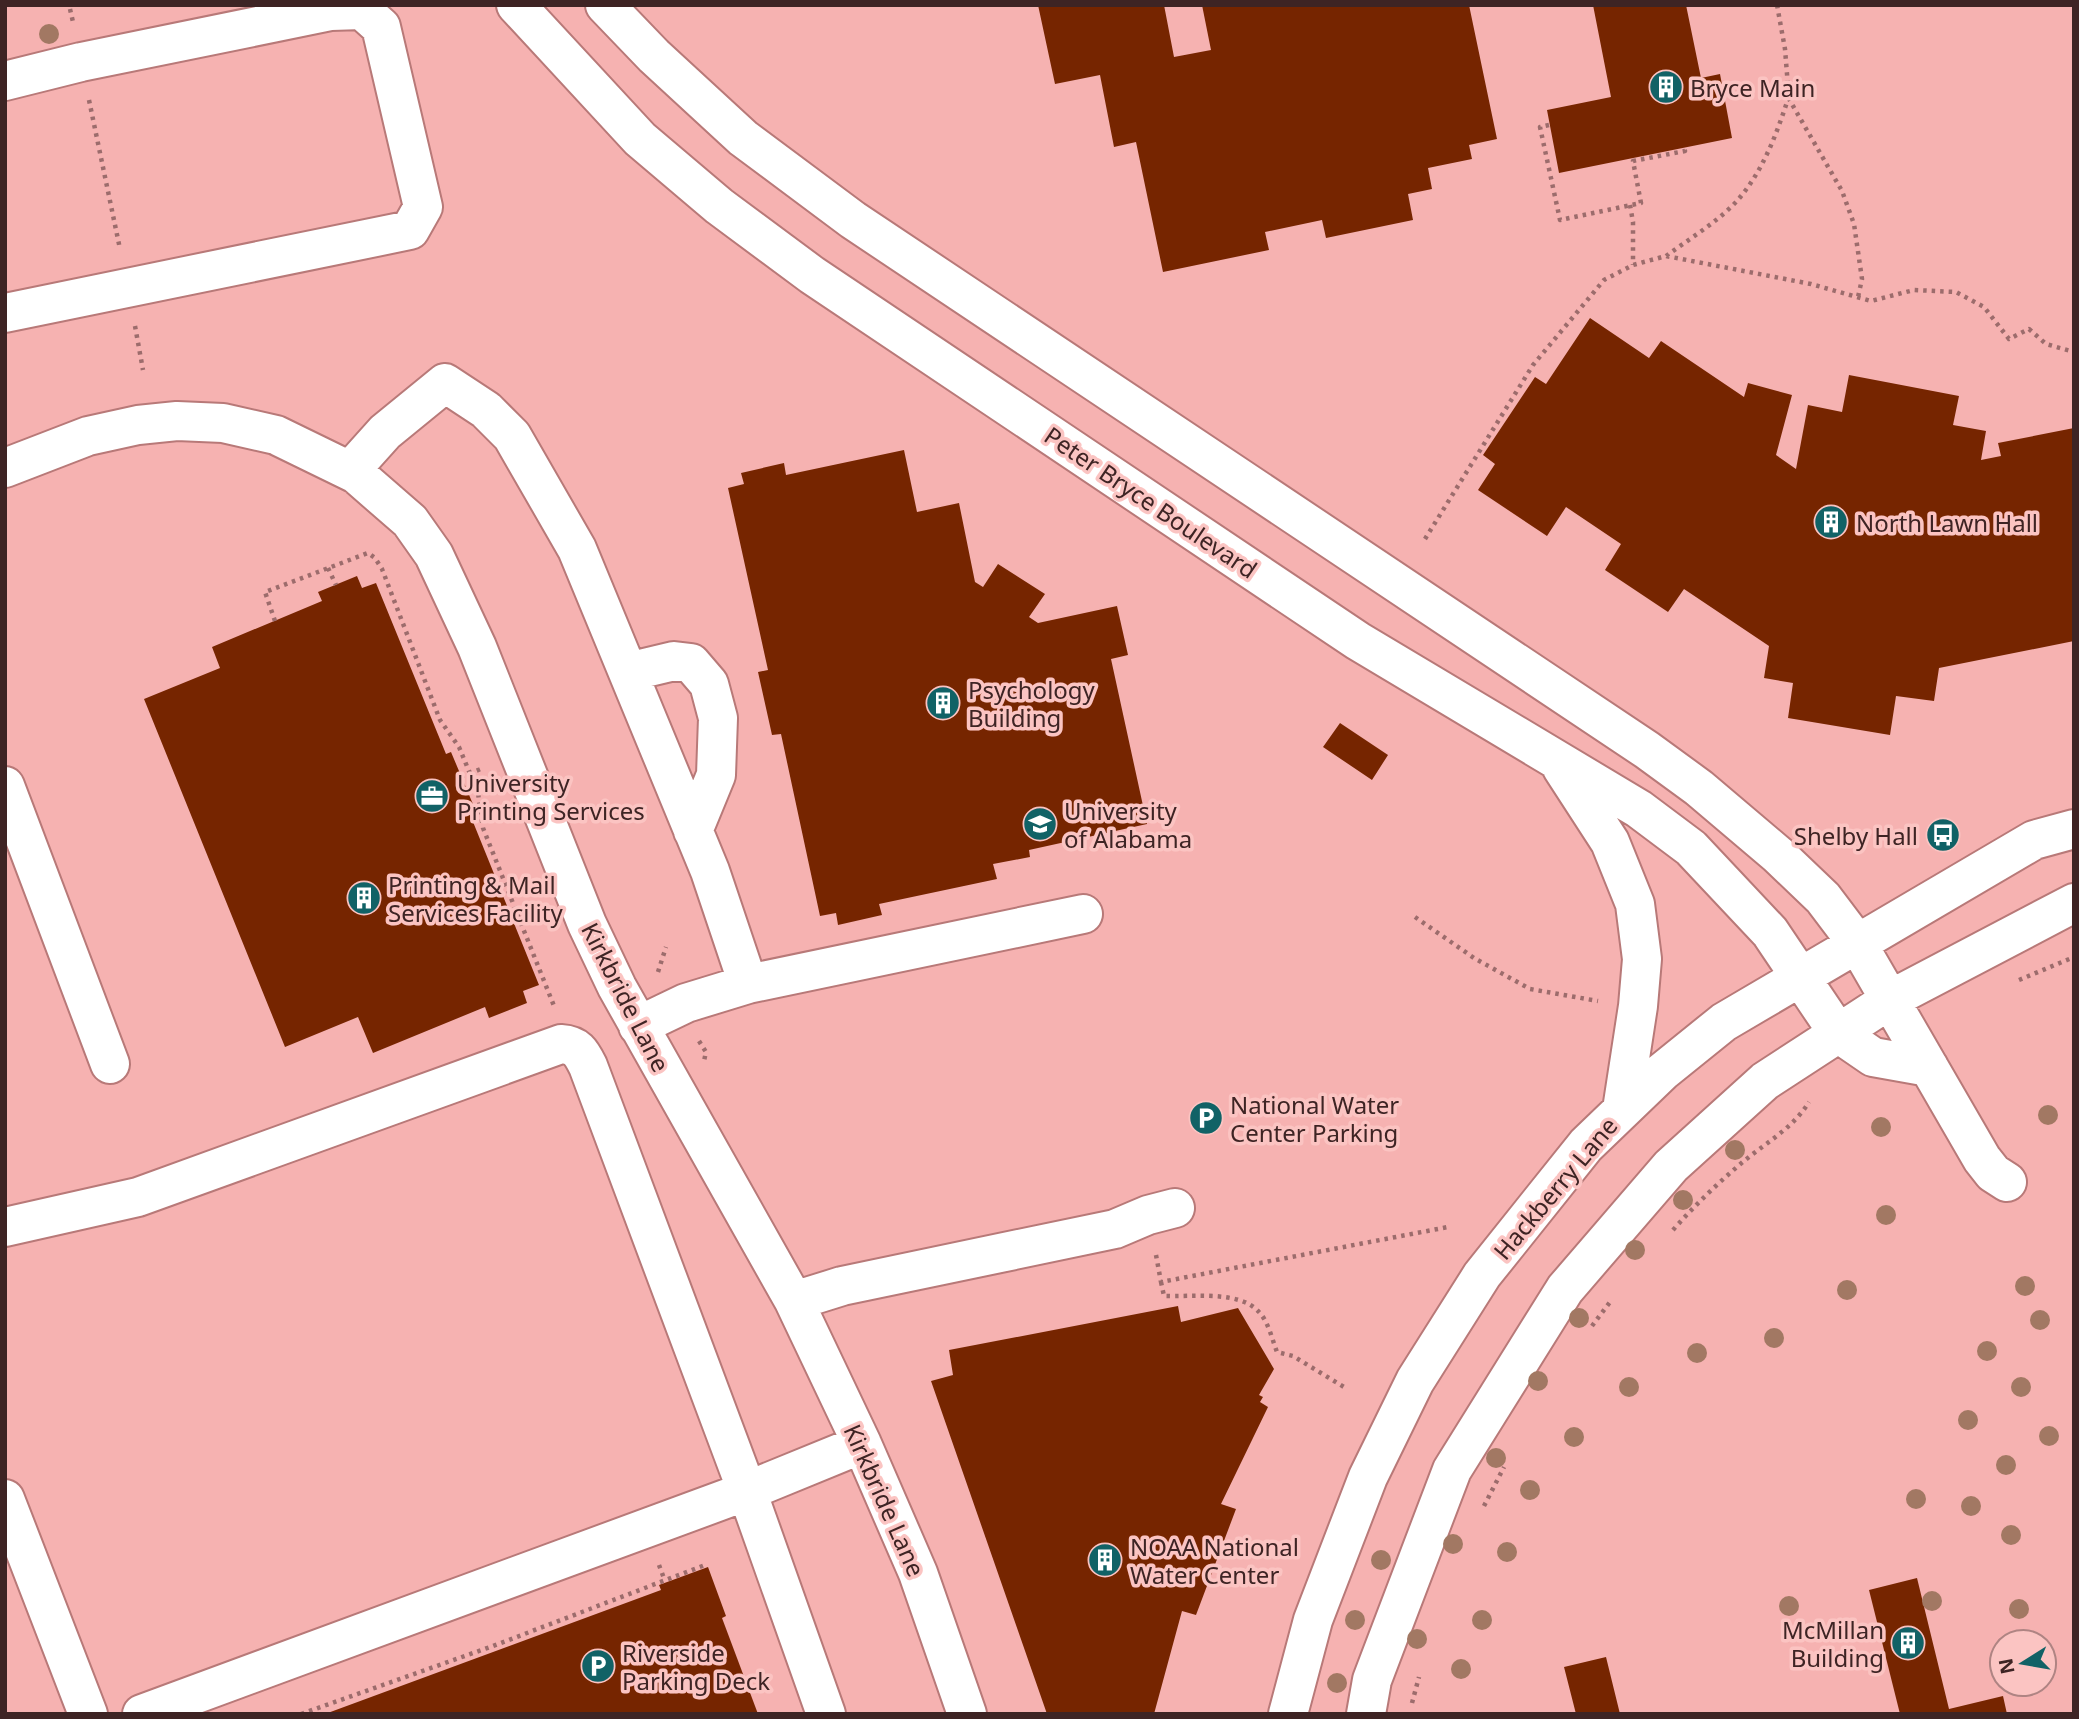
<svg xmlns="http://www.w3.org/2000/svg" width="2079" height="1719" viewBox="0 0 2079 1719" font-family="'Noto Sans',sans-serif">
	<rect width="100%" height="100%" fill="#f6b2b1"/>
	<path fill="#762500" d="M1038,5h126l10,52 37,-7 -9,-45h267l28,134 -28,6 3,14 -44,9 4,21 -24,5 5,26 -87,18 -4,-18 -57,12 4,18 -106,22 -27,-130 -22,5 -14,-72 -45,9z
		M1593,5h93l15,73 19,-4 12,64 -173,35 -12,-63 64,-13z
		M1590,318l59,40 12,-17 83,56 4,-14 44,12 -16,60 20,14 12,-64 34,7 7,-37 110,21 -6,29 33,6 -5,29 20,-4 -3,-13 76,-15v213l-135,27 -5,33 -38,-5 -6,39 -102,-17 5,-35 -29,-5 5,-32 -85,-57 -16,23 -63,-42 16,-26 -55,-37 -19,29 -69,-46 17,-26 -12,-9 52,-78 11,7z
		M904,450l13,62 42,-9 16,79 8,5 15,-23 47,30 -16,23 9,6 79,-17 11,49 -17,4 36,165 -118,26 1,7 -37,7 4,15 -118,25 3,11 -44,10 -2,-12 -16,3 -39,-182 -9,1 -14,-63 10,-2 -40,-182 16,-4 -3,-11 43,-10 2,12z
		M357,576l5,12 14,-5 70,171 5,-2 24,57 -6,3 70,173 -16,6 4,12 -38,15 -4,-11 -112,46 -15,-36 -73,30 -141,-348 76,-31 -8,-21 110,-46 -4,-9z
		M1340,723l48,32 -16,25 -49,-33z
		M1178,1306l3,16 57,-14 36,61 -15,26 4,2 -3,5 8,5 -47,97 15,5 -40,106 -14,-4 -28,103h-107l-116,-333 22,-6 -4,-25z
		M708,1567l18,49 -4,2 36,96h-433l336,-124 -2,-5z
		M1917,1578l32,131 54,-13 4,18h-107l-31,-124z
		M1606,1657l14,57h-44l-12,-47z"/>
	<g fill="none" stroke-linecap="round" stroke-linejoin="round">
		<g stroke="#b87978" stroke-width="42">
			<path id="minor" d="M516,5l124,134 79,67 93,69 546,366 281,168 52,39 79,84 68,101 35,24 56,10
				M605,5l49,51 89,82 110,82 794,530 52,38 79,67 45,43 34,45 125,216 11,14 14,9
				M5,81l76,-19 250,-51 31,-1 19,17 42,180 -13,23 -405,83
				M5,468l83,-32 50,-11 39,-4 46,2 53,12 80,39 54,47 24,34 43,92 110,277 30,63 177,314 68,143 56,129 49,141
				M350,471l35,-39 60,-49 41,27 26,26 65,113 133,322 38,113
				M628,672l46,-11 17,2 18,21 9,34 -2,57 -23,56
				M1562,768l48,74 25,62 7,55 -4,47 -16,104
				M5,786l105,278
				M638,1026l48,-23 62,-19 335,-70
				M5,1227l133,-30 423,-153c16,1 20,8 27,22l159,425 79,223
				M794,1301l48,-15 273,-57 33,-14 27,-7
				M5,1499l83,215
				M142,1714l605,-223 115,-47
				M1288,1714l25,-94 55,-143 47,-96 67,-106 104,-130 76,-73 62,-50 310,-182 40,-11
				M1366,1714l6,-34 80,-210 113,-181 106,-123 94,-85 126,-82 183,-96"/>
		</g>
		<path stroke="#9c6c6c" stroke-width="4.5" stroke-dasharray="3.5 5" stroke-linecap="butt" d="M1777,5l8,44 4,50 53,92 12,33 8,55 -4,18
			M70,9l3,13
			M89,100l31,149
			M1549,125l-9,2 20,93 81,-17 -8,-42 52,-10 -1,-3
			M1630,205l3,17v43
			M1666,256c23,-17 50,-33 70,-54 26,-29 40,-66 52,-103
			M135,326l8,44
			M1425,539l108,-174 71,-85 29,-15 33,-9 145,28 60,17 43,-11 42,2 28,15 25,32 20,-10 17,15 28,8
			M328,568l8,17
			M275,621l-10,-29 103,-39 7,5 7,11 58,151 19,27 19,46 5,35 71,178
			M461,777l22,-9
			M1415,917l59,41 56,31 68,12
			M658,972l8,-25
			M2019,980l55,-23
			M699,1041l7,11 -2,9
			M1673,1230c22,-25 46,-48 71,-69 23,-19 49,-33 65,-59
			M1156,1255l5,27 287,-55
			M1161,1282l3,14c27,1 76,-6 95,16 9,9 13,27 18,40l16,4 51,31
			M1592,1326l18,-24
			M1484,1506l20,-39
			M659,1565l6,16
			M1412,1703l7,-26
			M301,1714l192,-68 212,-81"/>
		<use href="#minor" stroke="#fff" stroke-width="38"/>
	</g>
	<g fill="#a27863">
		<circle cx="49" cy="34" r="10"/>
		<circle cx="2048" cy="1115" r="10"/>
		<circle cx="1881" cy="1127" r="10"/>
		<circle cx="1735" cy="1150" r="10"/>
		<circle cx="1683" cy="1200" r="10"/>
		<circle cx="1886" cy="1215" r="10"/>
		<circle cx="1635" cy="1250" r="10"/>
		<circle cx="2025" cy="1286" r="10"/>
		<circle cx="1847" cy="1290" r="10"/>
		<circle cx="1579" cy="1318" r="10"/>
		<circle cx="2040" cy="1320" r="10"/>
		<circle cx="1774" cy="1338" r="10"/>
		<circle cx="1987" cy="1351" r="10"/>
		<circle cx="1697" cy="1353" r="10"/>
		<circle cx="1538" cy="1381" r="10"/>
		<circle cx="1629" cy="1387" r="10"/>
		<circle cx="2021" cy="1387" r="10"/>
		<circle cx="1968" cy="1420" r="10"/>
		<circle cx="2049" cy="1436" r="10"/>
		<circle cx="1574" cy="1437" r="10"/>
		<circle cx="1496" cy="1458" r="10"/>
		<circle cx="2006" cy="1465" r="10"/>
		<circle cx="1530" cy="1490" r="10"/>
		<circle cx="1916" cy="1499" r="10"/>
		<circle cx="1971" cy="1506" r="10"/>
		<circle cx="2011" cy="1535" r="10"/>
		<circle cx="1453" cy="1544" r="10"/>
		<circle cx="1507" cy="1552" r="10"/>
		<circle cx="1381" cy="1560" r="10"/>
		<circle cx="1932" cy="1601" r="10"/>
		<circle cx="1789" cy="1606" r="10"/>
		<circle cx="2019" cy="1609" r="10"/>
		<circle cx="1355" cy="1620" r="10"/>
		<circle cx="1482" cy="1620" r="10"/>
		<circle cx="1417" cy="1639" r="10"/>
		<circle cx="1461" cy="1669" r="10"/>
		<circle cx="1337" cy="1683" r="10"/>
	</g>
	<defs>
		<g id="building-disc" transform="scale(1.75)"><circle r="9.5" fill="#116266" stroke="#fbc4c2"/><path d="M-4-6H4V6H1V3H-1V6H-4ZM-2.5-4.3h1.7v1.8h-1.7ZM.8-4.3h1.7v1.8H.8ZM-2.5-1h1.7V.8h-1.7ZM.8-1h1.7V.8H.8Z" fill="#fff"/></g>
		<g id="office-disc" transform="scale(1.75)"><circle r="9.5" fill="#116266" stroke="#fbc4c2"/><path d="M-6-3h4V-5.5h4V-3h4V5H-6ZM-1-4.5V-3h2v-1.5ZM-6 0V1H6V0Z" fill="#fff"/></g>
		<g id="university-disc" transform="scale(1.75)"><circle r="9.5" fill="#116266" stroke="#fbc4c2"/><path d="M0-5L7-2L0 1L-7-2ZM-4 1L0 2.5L4 1V4Q0 6-4 4Z" fill="#fff"/></g>
		<g id="bus-disc" transform="scale(1.75)"><circle r="9.5" fill="#116266" stroke="#fbc4c2"/><path d="M-5-6H5V4H4V6H2V4H-2V6H-4V4H-5ZM-3.5-4V0h7V-4ZM-3.5 1.2v1.5H-2V1.2ZM2 1.2v1.5H3.5V1.2Z" fill="#fff"/></g>
		<g id="parking-disc" transform="scale(1.75)"><circle r="9.5" fill="#116266" stroke="#fbc4c2"/><path d="M-3.5-5.5H1a3.5 3.5 0 0 1 0 7H-1V5.5H-3.5ZM-1-3.4V-.6H.8a1.4 1.4 0 0 0 0-2.8Z" fill="#fff"/></g>
	</defs>
	<g fill-rule="evenodd">
		<use href="#building-disc" x="1666" y="87"/>
		<use href="#building-disc" x="1831" y="522"/>
		<use href="#building-disc" x="943" y="703"/>
		<use href="#office-disc" x="432" y="796"/>
		<use href="#university-disc" x="1040" y="824"/>
		<use href="#bus-disc" x="1943" y="835"/>
		<use href="#building-disc" x="364" y="898"/>
		<use href="#parking-disc" x="1206" y="1118"/>
		<use href="#building-disc" x="1105" y="1560"/>
		<use href="#building-disc" x="1908" y="1643"/>
		<use href="#parking-disc" x="598" y="1666"/>
	</g>
	<g text-anchor="middle" dominant-baseline="central" stroke-width="7" stroke-linejoin="round" paint-order="stroke">
		<g font-size="24" fill="#3e2424" stroke="#fbc4c2" text-anchor="start">
			<text x="1690" y="87">Bryce Main</text>
			<text x="1856" y="522">North Lawn Hall</text>
			<text x="968" y="689">Psychology<tspan x="968" dy="28">Building</tspan></text>
			<text x="457" y="782">University<tspan x="457" dy="28">Printing Services</tspan></text>
			<text x="1064" y="810">University<tspan x="1064" dy="28">of Alabama</tspan></text>
			<text x="1918" y="835" text-anchor="end">Shelby Hall</text>
			<text x="388" y="884">Printing &amp; Mail<tspan x="388" dy="28">Services Facility</tspan></text>
			<text x="1230" y="1104">National Water<tspan x="1230" dy="28">Center Parking</tspan></text>
			<text x="1130" y="1546">NOAA National<tspan x="1130" dy="28">Water Center</tspan></text>
			<text x="1884" y="1629" text-anchor="end">McMillan<tspan x="1884" dy="28">Building</tspan></text>
			<text x="622" y="1652">Riverside<tspan x="622" dy="28">Parking Deck</tspan></text>
		</g>
		<g font-size="24" fill="#3e2424" stroke="#fbc4c2">
			<text transform="translate(1151 502) rotate(34)">Peter Bryce Boulevard</text>
			<text transform="translate(626 997) rotate(63)">Kirkbride Lane</text>
			<text transform="translate(1555 1188) rotate(-50)">Hackberry Lane</text>
			<text transform="translate(885 1500) rotate(66)">Kirkbride Lane</text>
		</g>
	</g>
	<rect width="2079" height="1719" fill="none" stroke="#3e2424" stroke-width="14"/>
	<g transform="translate(2023 1663) rotate(259)"><circle r="33" fill="#fbc4c2" stroke="#af8483" stroke-width="2"/>
	<path d="M0-5L12 26L0 18L-12 26Z" fill="#116266"/>
	<text y="-10" font-size="19" font-weight="bold" text-anchor="middle" fill="#3e2424">N</text>
	</g>
</svg>
